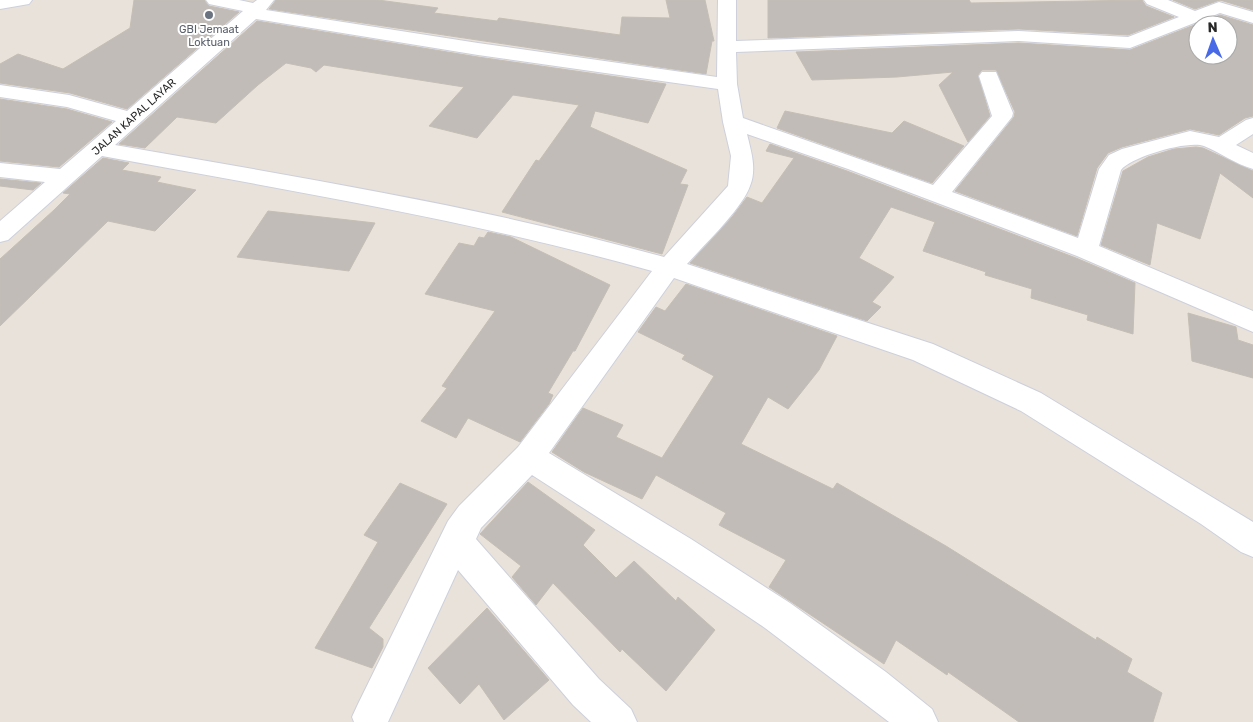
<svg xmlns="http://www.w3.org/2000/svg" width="1253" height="722" viewBox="0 0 1253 722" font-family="Rubik,sans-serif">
	<rect width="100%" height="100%" fill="#e9e2db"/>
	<path fill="#c1bcb7" stroke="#c4beb5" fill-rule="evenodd" d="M134,0h70l5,6 30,6 -112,97 -57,-16 -70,-10v-19l18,-10 45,15 67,-41z
		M276,0h102l60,8 -4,5 63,8 2,-3 121,17 2,-18 48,1 -4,-18h39l9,41h-2l-6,33 -437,-65z
		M768,0h201l2,3 171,-3 4,6 28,11 -46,18 -109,-6 -251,9z
		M1173,0h80v10l-33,-10 -25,9z
		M1220,15l33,10v91l-8,2 -26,17 -29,-6 -68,18 -14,6 -11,15 -20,68 -122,-45 59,-74 1,-5 -19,-42h-14l-4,5 12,41 -22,26 -29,-57 14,-13 -56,5 -85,3 -16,-28 223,-9 111,7zM1198,25h30v30h-30z
		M257,21l221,36 188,27 -18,39 -53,-12 -5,16 97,43 -7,14 8,1 -26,69 -160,-42 34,-52 3,1 40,-56 -66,-10 -36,43 -48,-12 35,-39 -140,-22 -8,7 -5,-4 -25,-5 -28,22 -42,38 -39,-6 -32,31 -26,-4z
		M0,99l67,10 45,13 -53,45 -59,-6z
		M785,111l107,22 12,-12 60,25 -32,37 -155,-55z
		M770,144l77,27 229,87 59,25 -2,51 -46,-14 1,-5 -57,-17 1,-9 -47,-14 1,-3 -63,-21 12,-29 -44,-15 -32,51 35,19 -22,25 9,5 -14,14 -177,-58 42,-46 15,-20 15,6 32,-45 -28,-7z
		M1196,147l7,1 50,23v27l-33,-25 -20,66 -43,-16 -7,42 -49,-20 22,-74 25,-14 26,-8z
		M103,158l26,5 -7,7 39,7 -4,5 39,8 -41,41 -47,-10 -108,105v-67l54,-49 16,-16 -7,-1z
		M0,179l41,4 -8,7 -33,-4z
		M268,211l107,12 -26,48 -112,-14z
		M488,232l23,5 99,48 -35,66h-2l-25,42 5,2 -4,9 -29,38 -52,-24 -12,20 -35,-17 26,-33 -5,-2 53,-75 -70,-17 34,-51 15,3 5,-9 5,1z
		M686,284l151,52 -18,34 -31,39 -20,-12 -27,47 92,45 4,-6 109,63 150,94 1,-3 35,22 -5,13 35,21 -9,29h-134l-71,-50 -1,3 -51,-35 -12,24 -115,-77 17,-27 -67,-35 7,-12 -70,-38 -14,24 -58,-27 -32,-20 31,-44 40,17 -7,12 46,21 52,-82 -32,-17 3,-4 -47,-23 18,-25 9,4z
		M1188,313l48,14 2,13 15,5v33l-61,-17z
		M528,482l67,48 -12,15 33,33 18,-17 42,40 2,-4 37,33 -49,61 -44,-42 -2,3 -67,-69 -17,22 -24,-28 9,-11 -41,-32z
		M400,483l47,21 -78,124 14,11v8l-11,21 -57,-20 63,-106 -14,-7z
		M487,608l62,72 -45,40 -25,-36 -19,20 -32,-36z"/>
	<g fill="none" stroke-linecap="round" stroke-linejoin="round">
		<g stroke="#cdd0db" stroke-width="2">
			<path id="minor" d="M0,0h32l-3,4 -29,5z
				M206,0h33l14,3 4,-3h17l-8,10 212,33 239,34 1,-77h18v41l283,-10 109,6 51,-20 -32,-13 -3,-4h24l27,11 24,-9 34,10v11l-33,-10 -90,35 -111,-7 -283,11 1,32 6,34 190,67 59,-69 -13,-40 3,-4h14l17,41 -1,4 -60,75 126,46 21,-69 10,-14 13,-6 68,-18 29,6 27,-17 7,-2v16l-17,11 17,8v16c-18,-5 -32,-16 -49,-23 -16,-6 -73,11 -83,24l-22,76 154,65v21l-176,-76 -229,-87 -101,-35c4,17 10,35 3,52 -8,23 -46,59 -63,78l246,80 108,49 212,129v35l-12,-5 -40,-28 -180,-113 -108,-51 -239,-82 -125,175 142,86 99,64 96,69 46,37 6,13h-49l-124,-94 -98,-66 -135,-87 -51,53 -5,11 123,140 32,30 6,13h-46l-18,-17 -115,-135 -70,152h-34l-2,-5 6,-13 90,-183 11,-15 59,-59 134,-176c-180,-51 -366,-81 -550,-115l-94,84 -8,2v-21l45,-39 -45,-5v-14l60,6 56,-48 -49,-14 -67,-10v-12l69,10 58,16 116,-100 -34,-7zM256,19l222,36 240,34 5,33 8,34 -3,30 -64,71c-180,-50 -365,-80 -549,-112z"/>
		</g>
		<use href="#minor" fill="#fff" fill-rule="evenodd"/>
	</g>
	<circle fill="#6b7280" stroke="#fff" stroke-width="2" cx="209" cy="15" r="5"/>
	<g text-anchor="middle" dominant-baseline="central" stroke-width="4" stroke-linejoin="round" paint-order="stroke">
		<g font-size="11" fill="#5b616d" stroke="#fff">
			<text x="209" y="29">GBI Jemaat<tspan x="209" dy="13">Loktuan</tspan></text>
		</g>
		<g font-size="11" fill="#282828" stroke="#fff">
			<text transform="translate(134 117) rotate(-42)">JALAN KAPAL LAYAR</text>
		</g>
	</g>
	<g transform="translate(1213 40) rotate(358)"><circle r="24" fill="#ffffff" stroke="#a9a9a9"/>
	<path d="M0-4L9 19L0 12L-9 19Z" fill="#496ae7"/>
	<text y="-8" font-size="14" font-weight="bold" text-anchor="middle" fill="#282828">N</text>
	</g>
</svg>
